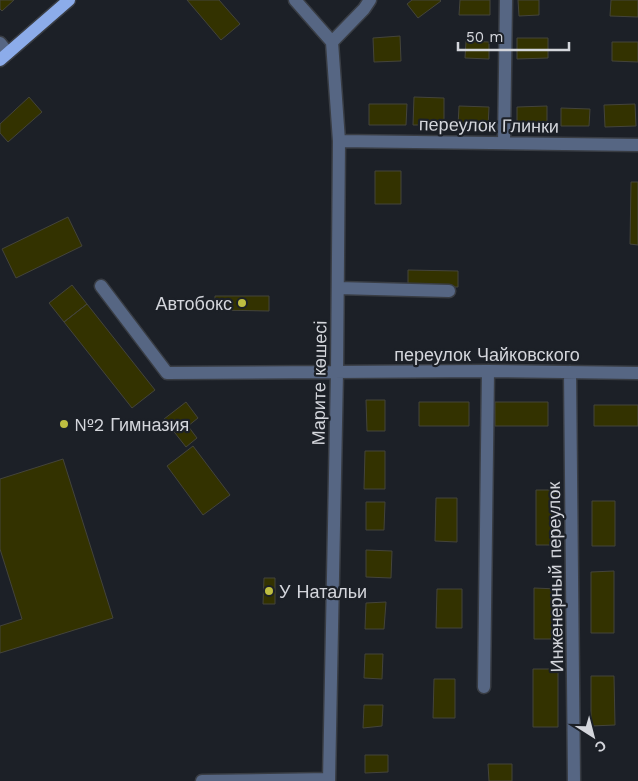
<svg xmlns="http://www.w3.org/2000/svg" width="638" height="781" viewBox="0 0 638 781" font-family="'Work Sans',sans-serif">
	<rect width="100%" height="100%" fill="#1c2027"/>
	<path fill="#333200" stroke="#44443b" d="M0,0h14l-12,11 -2,-2z
		M187,0h32l21,24 -19,16z
		M412,0h28l1,1 -23,17 -11,-14z
		M460,0h30v15h-31z
		M518,0h21v15l-20,1z
		M611,0h27v17l-28,-1z
		M400,36l1,25 -27,1 -1,-24z
		M517,38h31v20l-31,1z
		M466,41l23,1v17l-24,-1z
		M612,42h26v20l-26,-1z
		M29,97l13,15 -34,30 -8,-9v-9z
		M414,97l30,1v27h-31z
		M369,104h38l-1,21h-37z
		M635,104l1,22 -31,1 -1,-22z
		M459,106l30,1 -1,21 -30,-2z
		M547,106v19l-30,1v-19z
		M561,108l29,1 -1,17h-28z
		M375,171h26v33h-26z
		M631,182h7v63l-8,-1z
		M68,217l14,29 -66,32 -14,-29z
		M408,270l50,1v16h-50z
		M72,285l15,19 -23,18 -15,-19z
		M215,296h54v15l-54,-1z
		M87,304l68,86 -23,18 -68,-86z
		M366,400h19v31h-18z
		M186,402l12,16 -10,8 9,12 -11,9 -22,-28z
		M419,402h50v24h-50z
		M495,402h53v24h-53z
		M594,405h44v21h-44z
		M193,446l37,49 -27,20 -36,-49z
		M365,451h20v38h-21z
		M63,459l50,159 -113,35v-27l22,-7 -22,-70v-70z
		M536,490h24l-1,55h-23z
		M436,498h21v44l-22,-1z
		M592,501h23v45h-23z
		M366,502h19l-1,28h-18z
		M366,550l26,1 -1,27 -25,-1z
		M614,571v62h-23v-61z
		M264,578h11v26h-12z
		M534,588l24,1v50h-24z
		M437,589h25v39h-26z
		M386,602l-2,27h-19l1,-26z
		M365,654h18l-1,25 -18,-1z
		M533,669h25v58h-25z
		M591,676h23l1,49 -24,1z
		M434,679h21v39h-22z
		M364,705h19l-1,21 -19,2z
		M365,755h23v17l-23,1z
		M488,764h24v17h-23z"/>
	<g fill="none" stroke-linecap="round" stroke-linejoin="round">
		<g stroke="#393d44" stroke-width="15">
			<path id="minor" d="M295,0l37,42 7,99 -2,231 -8,409
				M332,42l32,-33 6,-9
				M0,43l8,10
				M339,141l299,4
				M504,143l2,-143
				M101,286l66,87 321,-2 150,2
				M338,288l111,3
				M570,372l4,409
				M484,687l4,-316
				M202,781l127,-2"/>
		</g>
		<g stroke="#393d44" stroke-width="15">
			<path id="major" d="M0,60l69,-60"/>
		</g>
		<use href="#minor" stroke="#566683" stroke-width="12"/>
		<use href="#major" stroke="#8cacea" stroke-width="12"/>
	</g>
	<g fill="#bfbe41" stroke="#1c2027" stroke-width="2">
		<circle cx="242" cy="303" r="5"/>
		<circle cx="64" cy="424" r="5"/>
		<circle cx="269" cy="591" r="5"/>
	</g>
	<g text-anchor="middle" dominant-baseline="central" stroke-width="4.5" stroke-linejoin="round" paint-order="stroke">
		<g font-size="18" fill="#d4d6dc" stroke="#1c2027">
			<text transform="translate(489 125) rotate(1)">переулок Глинки</text>
			<text x="487" y="354">переулок Чайковского</text>
			<text transform="translate(319 383) rotate(-89)">Марите көшесі</text>
			<text transform="translate(555 577) rotate(-91)">Инженерный переулок</text>
		</g>
		<g font-size="18" fill="#d4d6dc" stroke="#1c2027" text-anchor="start">
			<text x="232" y="303" text-anchor="end">Автобокс</text>
			<text x="74" y="424">№2 Гимназия</text>
			<text x="279" y="591">У Натальи</text>
		</g>
	</g>
	<g transform="translate(593 736) rotate(144)" stroke="#1c2027" stroke-width="4" paint-order="stroke">
	<path d="M0-4L9 19L0 12L-9 19Z" fill="#d4d6dc"/>
	<text y="-8" font-size="14" font-weight="bold" text-anchor="middle" fill="#d4d6dc">С</text>
	</g>
	<path d="M458 42v8h111v-8" fill="none" stroke="#d4d6dc" stroke-width="2.5"/>
	<text x="466" y="42" font-size="15" fill="#d4d6dc" stroke="#1c2027" stroke-width="4" paint-order="stroke">50 m</text>
</svg>
